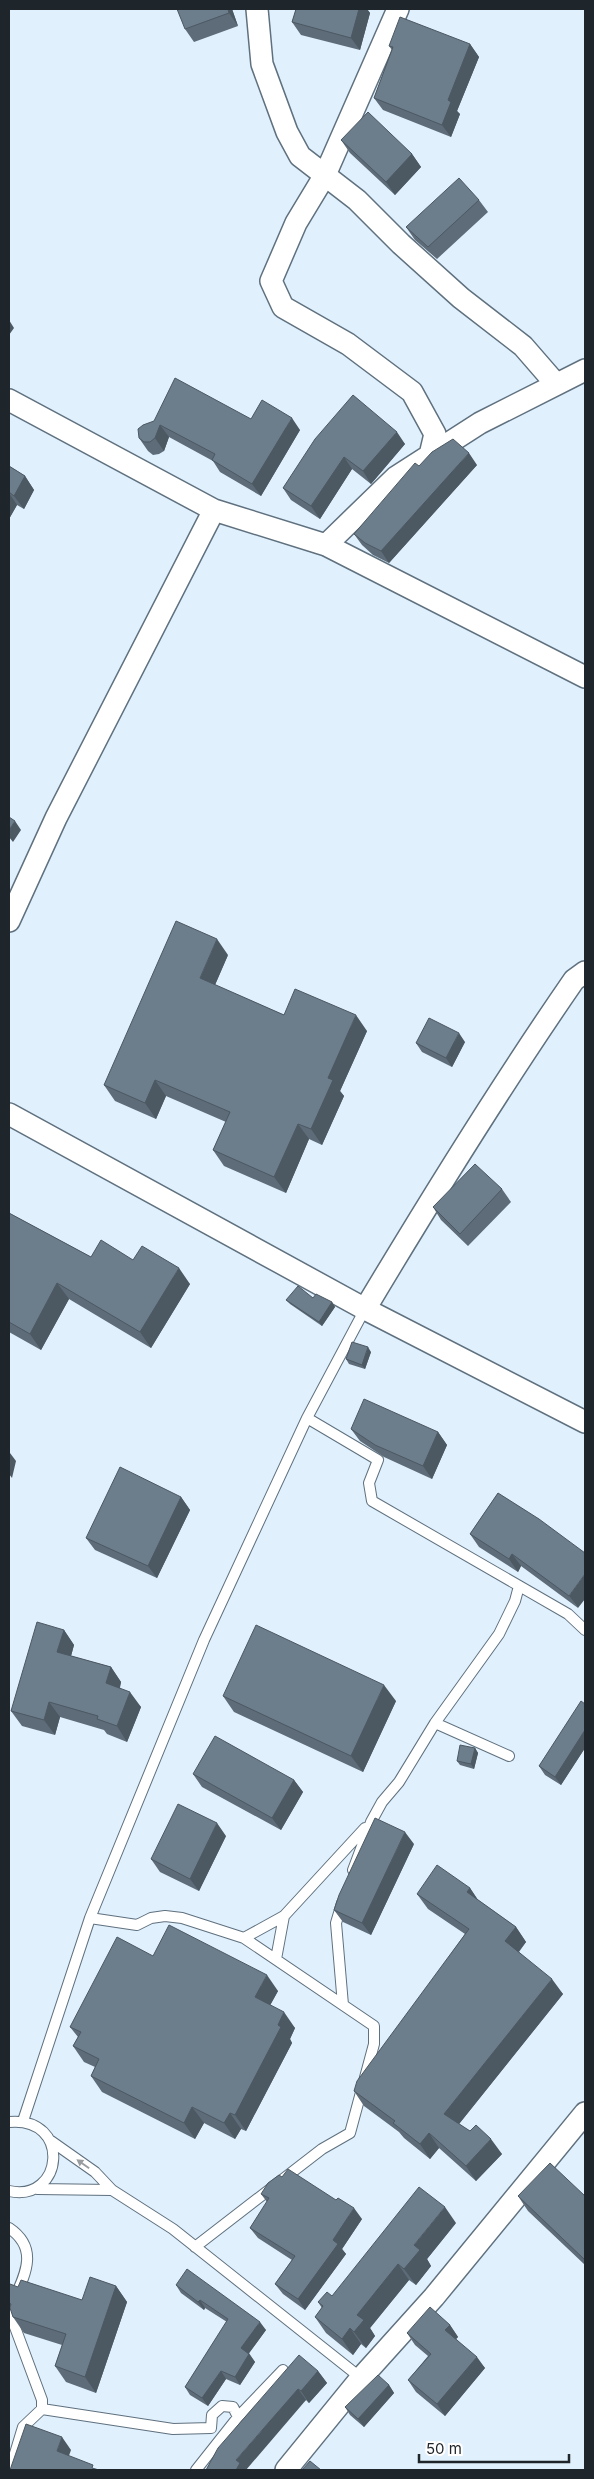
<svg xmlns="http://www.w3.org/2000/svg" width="594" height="2479" viewBox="0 0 594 2479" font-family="Inter,sans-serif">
	<rect width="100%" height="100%" fill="#e1f0fd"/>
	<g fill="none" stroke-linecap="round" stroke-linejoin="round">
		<g stroke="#5f707e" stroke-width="12">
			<path id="lane" d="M307,1418l71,42 -9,23 3,18 196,113 17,16
				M435,1723l74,33
				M353,1870l18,-48 11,-20 17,-20 36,-59 64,-89 16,-33 4,-15
				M342,1903l-6,20 7,82
				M90,1918l47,7 14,-7 14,-2 17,2 62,20 130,88v18l-24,89 -28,16 -127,98
				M244,1938l40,-22 81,-88
				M276,1959l8,-43
				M23,2121l67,-203 114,-278 103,-222 58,-109
				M9,2122c63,-6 55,81 0,69
				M51,2141l44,31 17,18 61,39 188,149
				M37,2189l75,1
				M9,2228c34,23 12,53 0,83l33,89v9l-19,18 -13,43
				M42,2409l131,20 38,-1 1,-13 10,-9 11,1 5,10
				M196,2470l42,-53 45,-47"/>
		</g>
		<g stroke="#5f707e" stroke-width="24">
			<path id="street" d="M257,9l5,55 25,68 13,24 57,44 44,44 60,54 62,48 33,38
				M398,9l-73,166 -29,48 -25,58 12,26 65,37 64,48 23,42 -5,21
				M9,400l205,110
				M326,545l70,-68 84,-54 105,-53
				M9,921l47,-103 158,-308 112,35 259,132
				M9,1114l356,195 220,113
				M365,1309c67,-112 135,-222 209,-329l11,-8
				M286,2470l75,-92 73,-81 151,-184"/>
		</g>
		<use href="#lane" stroke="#fff" stroke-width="10"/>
		<use href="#street" stroke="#fff" stroke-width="21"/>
	</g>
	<path fill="#5d6c78" d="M232,9l6,17 -44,16 -9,-13z
		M296,9h71l3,4 -10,37 -59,-15 -9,-13z
		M470,44l9,13 -22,54 3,3 -9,23 -68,-27 -9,-12 18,-48 -3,-4z
		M341,140l71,14 9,13 -26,28 -45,-42z
		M479,200l9,12 -51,47 -22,-19 -9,-13z
		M353,395l52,49 -34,40 -19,-15 -32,50 -29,-19 -8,-12z
		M251,419l49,11 -39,66 -41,-24 -7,-11 -44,-24 -5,14 -5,3 -6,1 -5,-4 -9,-13 4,-13z
		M477,465l-88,98 -16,-8 -11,-10 -8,-11 65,-68z
		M9,466l16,10 9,14 -10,19 -7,-4 -8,14z
		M228,955l-13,30 69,30 83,16 -27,60 4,5 -22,49 -13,-6 -23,54 -62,-27 -11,-16 13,-28 -60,-26 -10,23 -41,-18 -11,-16z
		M465,1042l-13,25 -30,-15 -6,-9z
		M502,1189l9,13 -43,44 -27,-26 -8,-13z
		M9,1213l82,44 42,3 57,24 -39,64 -82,-49 -28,51 -32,-18z
		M313,1298l19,4 3,5 -13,19 -32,-22 -4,-4z
		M371,1352l-6,17 -16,-5 -3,-5z
		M351,1429l87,3 9,13 -15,34 -48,-22 -24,-16z
		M498,1493l80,115 -57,-42 -3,6 -39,-25 -9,-13z
		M181,1497l9,13 -33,68 -62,-28 -9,-12z
		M64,1630l10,15 -3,11 40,11 10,15 -1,6 21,19 -14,35 -20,-8 -3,-4 -44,-13 -5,18 -33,-9 -11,-15z
		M223,1696l173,5 -33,71 -129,-60z
		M585,1704v44l-24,37 -16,-10 -6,-9z
		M475,1748l3,5 -4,16 -14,-4 -3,-4z
		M193,1774l101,6 9,12 -22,38 -79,-43z
		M226,1836l-27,55 -39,-19 -9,-13z
		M414,1844l-43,91 -28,-13 -9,-12z
		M470,1888l8,12 38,27 10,15 -7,10 44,42 -104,130 43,30 -26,27 -37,-33 -9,11 -26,-21 -5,-6 -35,-26 -10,-15 111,-157 -37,-25 -11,-15z
		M153,1956l125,35 -8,14 25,23 -5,11 2,4 -46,88 -5,-2 -6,10 -31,-16 -9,16 -93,-47 -11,-16 4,-9 -11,-5 -11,-16 5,-9 -8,-10z
		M261,2194l101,25 -20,30 4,5 -41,56 -22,-16 -8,-10 17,-24 -34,-22 -8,-10 17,-26z
		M518,2196h67v69l-57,-54z
		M456,2223l-29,36 4,7 -15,19 -7,-5 -39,48 5,8 -9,12 -5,-4 -8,11 -27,-22 -11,-16 7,-9 -4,-6 14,-6z
		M176,2285l90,45 -17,23 6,9 -15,23 -14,-6 -18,27 -18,-11 -5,-8 42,-65 -22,-14 -1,2 -23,-17z
		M116,2286l11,16 -31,91 -30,-11 -11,-16 7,-21 -38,-12 -11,-16 -2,-11 -2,-2v-17h9l64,13z
		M450,2325l8,12 -2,2 29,29 -40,48 -29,-24 -8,-12 20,-24 -13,-11 -8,-12z
		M318,2371l9,12 -18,20 -3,-3 -100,70z
		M389,2385l5,8 -30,34 -14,-12 -5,-8z"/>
	<path fill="#4c5862" d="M228,9h4l6,17 -9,-13z
		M359,9h8l3,4 -10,37 -9,-12z
		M470,44l9,13 -22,54 3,3 -9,23 -9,-12 6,-25z
		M412,154l9,13 -26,28 -9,-13z
		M9,320l5,8 -5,7z
		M292,418l8,12 -39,66 -9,-12z
		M160,425l9,12 -5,14 -9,-13z
		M397,432l8,12 -34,40 -8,-13z
		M469,453l8,12 -88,98 -8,-12z
		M344,457l8,12 -32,50 -9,-13z
		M25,476l9,14 -10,19 -10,-13z
		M9,493l8,12 -8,14z
		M15,821l6,9 -8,12 -4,-5v-7z
		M217,939l11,16 -17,39 -11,-16z
		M356,1015l11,16 -27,60 4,5 -22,49 -11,-16 17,-51z
		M459,1033l6,9 -13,25 -6,-9z
		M155,1080l11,16 -10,23 -11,-16z
		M298,1124l11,15 -23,54 -12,-16z
		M179,1268l11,16 -39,64 -11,-16z
		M57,1283l12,16 -28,51 -11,-16z
		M332,1302l3,5 -13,19 -3,-4z
		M368,1347l3,5 -6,17 -3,-4z
		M438,1432l9,13 -15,34 -9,-13z
		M10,1453l6,8 -4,17 -3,-4v-17z
		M181,1497l9,13 -33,68 -9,-12z
		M512,1554l9,12 -3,6 -9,-13z
		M585,1574v25l-7,9 -9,-12z
		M64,1630l10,15 -6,22 -11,-15z
		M111,1667l10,15 -4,16 -11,-15z
		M384,1685l12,16 -33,71 -12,-16z
		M130,1692l11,15 -14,35 -10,-16z
		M49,1702l11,15 -5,18 -11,-15z
		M585,1730v18l-24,37 -6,-8z
		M475,1748l3,5 -4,16 -3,-5z
		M294,1780l9,12 -22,38 -9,-12z
		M217,1823l9,13 -27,55 -9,-12z
		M405,1832l9,12 -43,91 -9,-12z
		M470,1888l10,15 -13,-11z
		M516,1927l10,15 -11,14 -10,-15z
		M267,1975l11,16 -12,22 -11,-16z
		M552,1979l11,15 -108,135 -11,-15z
		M284,2012l11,16 -5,11 2,4 -46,88 -11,-16z
		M192,2107l12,16 -9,16 -11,-16z
		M230,2113l11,16 -6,10 -11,-16z
		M429,2133l10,15 -9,11 -10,-15z
		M491,2139l11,15 -26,27 -10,-15z
		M445,2207l11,16 -29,36 4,7 -15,19 -12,-16 10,-24z
		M354,2208l8,11 -20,30 4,5 -41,56 -7,-11 35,-59z
		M398,2264l11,16 -39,48 5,8 -9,12 -12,-16 3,-17z
		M116,2286l11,16 -31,91 -11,-16z
		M200,2300l5,8 -1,2 -6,-8z
		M260,2322l6,8 -19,26 -6,-8z
		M450,2325l8,12 -5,5 -8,-12z
		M350,2328l11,16 -8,11 -11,-16z
		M249,2354l6,8 -15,23 -5,-8z
		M477,2357l8,11 -40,48 -8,-12z
		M221,2371l5,8 -18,27 -6,-8z
		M318,2371l9,12 -18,20 -8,-12z
		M389,2385l5,8 -30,34 -6,-8z
		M298,2389l8,11 -60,70h-10v-10z
		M62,2437l9,13 -5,14 -9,-13z"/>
	<path fill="#6c7d8c" stroke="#4c5862" d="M177,9h51l1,4 -44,16z
		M296,9h63l-8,29 -59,-16z
		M400,17l70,27 -22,56 3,2 -9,23 -68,-27 19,-51 -4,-1z
		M368,112l44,42 -26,28 -45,-42z
		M459,178l20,22 -51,47 -22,-20z
		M175,378l76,41 11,-19 30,18 -40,66 -40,-24 3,-6 -55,-29 -5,13 -5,4h-6l-5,-4 -1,-9 5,-4 11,-4z
		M353,395l44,37 -34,39 -19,-14 -33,49 -28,-18 32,-49z
		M453,439l16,14 -88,98 -16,-8 -11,-9 61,-71 4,3 13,-14z
		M9,466l16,10 -11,20 -5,-4z
		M9,817l6,4 -6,9z
		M176,921l41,18 -17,39 84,37 11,-26 61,26 -28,63 5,2 -22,49 -13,-5 -24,53 -61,-27 17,-38 -75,-32 -10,23 -41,-18z
		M429,1018l30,15 -13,25 -30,-15z
		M475,1164l27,25 -42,45 -27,-27z
		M9,1213l82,44 10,-17 32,20 9,-14 37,22 -39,64 -83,-49 -27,51 -21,-12z
		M298,1286l15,12 3,-4 16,8 -13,20 -33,-22z
		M352,1342l16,5 -6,18 -16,-6z
		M364,1399l74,33 -15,34 -48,-21 -24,-16z
		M120,1467l61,30 -33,69 -62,-28z
		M498,1493l41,26 46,34v21l-16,22 -57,-42 -3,5 -39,-25z
		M37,1622l27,8 -7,22 54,15 -5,16 24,9 -13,34 -20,-7 1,-3 -49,-14 -5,18 -33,-9z
		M256,1625l128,60 -33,71 -128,-60z
		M581,1701l4,3v26l-30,47 -16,-11z
		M215,1736l79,44 -22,38 -79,-44z
		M460,1745l15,3 -4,16 -14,-3z
		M178,1804l39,19 -27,56 -39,-20z
		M375,1818l30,14 -43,91 -28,-13 5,-15z
		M437,1865l33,23 -3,4 49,35 -11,14 47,38 -108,135 26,17 6,-6 15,14 -25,27 -37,-33 -9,11 -27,-21 2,-2 -41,-30 3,-10 112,-152 -52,-35z
		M169,1925l98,50 -12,22 29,15 -6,13 3,2 -46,88 -5,-2 -6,10 -32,-16 -8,16 -93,-47 8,-17 -26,-13 8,-14 -11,-5 47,-90 36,19z
		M550,2163l35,33v64l-67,-64z
		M288,2169l48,31 2,-2 16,10 -21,32 5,4 -40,55 -23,-15 20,-28 -45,-28 19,-30 -8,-4 7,-11 11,-8 3,2z
		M419,2187l26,20 -31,38 6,5 -16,19 -6,-5 -41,51 7,5 -10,12 -4,-4 -8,11 -27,-22 8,-11 -5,-4 9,-10 5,4z
		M187,2269l73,53 -19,26 8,6 -14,23 -14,-6 -19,27 -17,-11 43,-68 -28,-19 -2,2 -22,-17z
		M90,2277l26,9 -31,91 -30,-11 11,-32 -53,-17 -3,-9 1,-4 -2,-1v-16l1,-3 8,3 3,-7 61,20z
		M430,2307l20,18 -5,5 32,27 -40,47 -29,-24 23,-26 -24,-21z
		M299,2355l19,16 -17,20 -3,-2 -62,71 4,3 -4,7h-30l12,-22z
		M378,2375l11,10 -31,34 -13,-12z
		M26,2424l36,13 -5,14 36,14 -1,3 7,2h-89z
		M310,2461l11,9h-19z"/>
	<defs><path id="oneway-solid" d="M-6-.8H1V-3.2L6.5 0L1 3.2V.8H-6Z" transform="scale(1.25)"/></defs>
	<use fill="#9a9da0" href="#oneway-solid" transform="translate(83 2164) rotate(-145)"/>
	<rect width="594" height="2479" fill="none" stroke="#1e252b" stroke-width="20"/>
	<path d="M419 2454v8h150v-8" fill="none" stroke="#1e252b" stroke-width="2.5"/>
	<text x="426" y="2454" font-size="15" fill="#1e252b" stroke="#ffffff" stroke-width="4" paint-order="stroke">50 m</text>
</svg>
